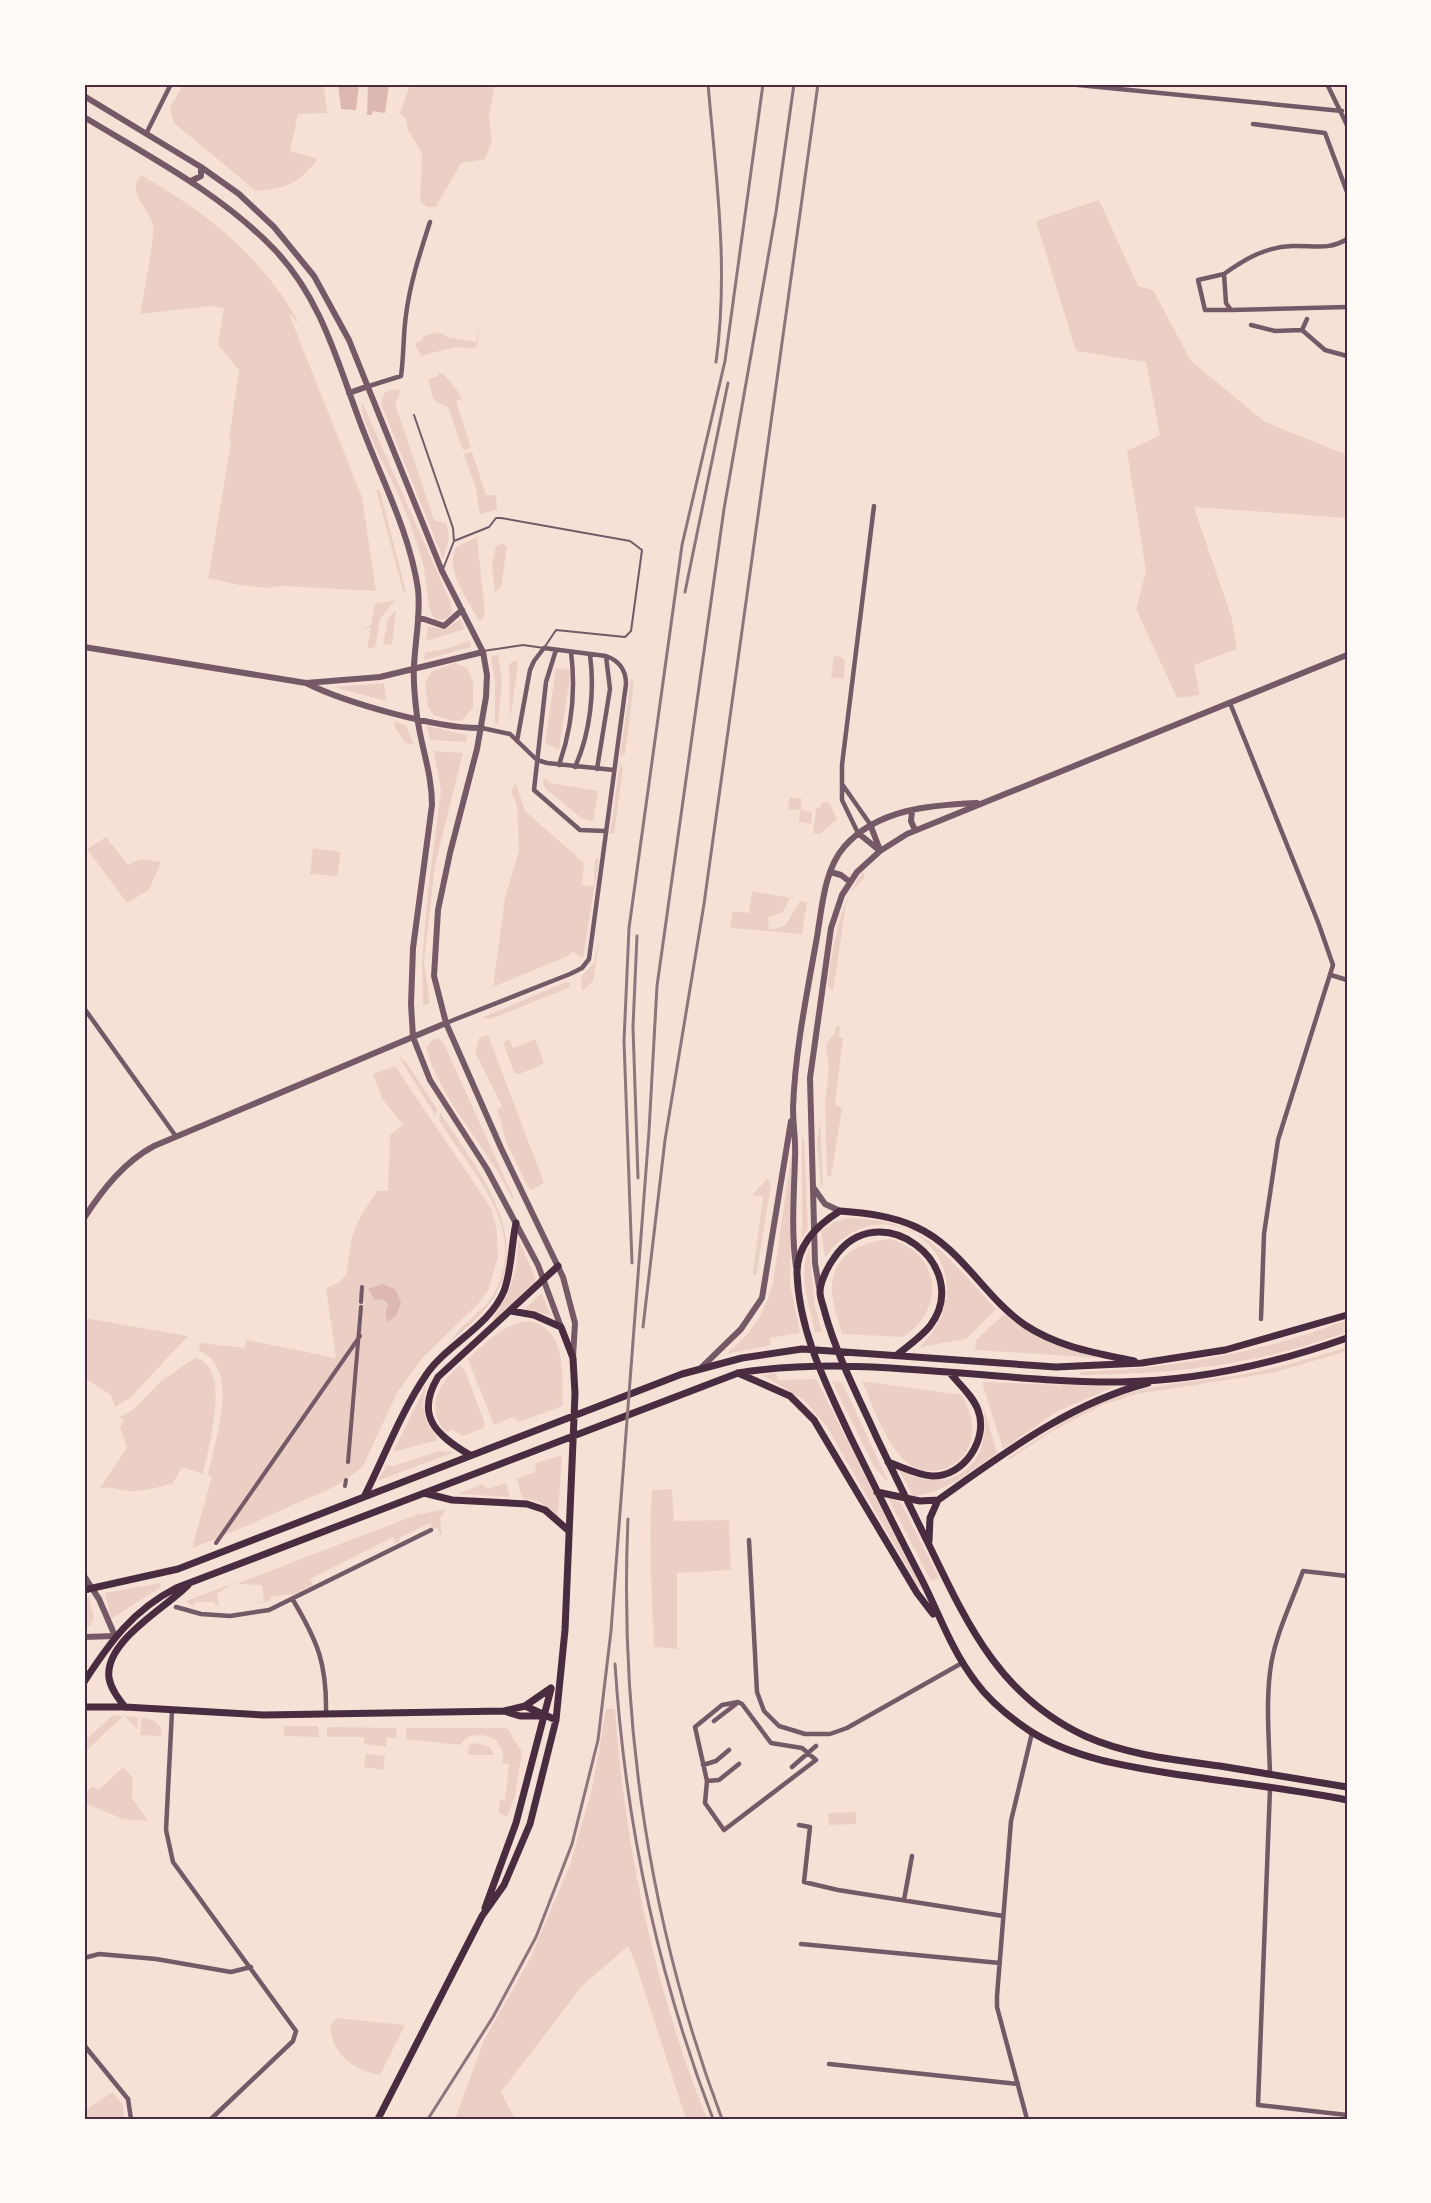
<svg xmlns="http://www.w3.org/2000/svg" width="1431" height="2203" viewBox="0 0 1431 2203" font-family="'PT Sans',sans-serif">
	<rect width="100%" height="100%" fill="#f7e1d7"/>
	<path fill="#ebcfc5" d="M183,84h141l3,29 -29,1 -8,37 28,8c-21,25 -29,29 -62,32l-82,-68 -4,-15z
		M410,84h85l-6,32 3,25 -7,18 -24,4 -25,44h-9l-7,-6 2,-48 -14,-23 -2,-11 -6,-5z
		M141,175c66,38 115,76 155,142l3,6 -10,-9 73,183 14,94 -96,-5 -12,2 -29,-3 -31,-7 23,-134 -2,-5 10,-69 -21,-25 6,-37 -14,-2 -70,8c3,-15 15,-78 13,-89 -4,-17 -28,-33 -12,-50z
		M1099,200l39,86 15,4 38,71 74,61 82,33v63l-153,-11 38,112 5,30 -43,16 6,30 -23,3 -41,-89 10,-38 -19,-120 33,-16 -14,-73 -70,-11 -40,-130z
		M480,321l-3,24 -2,3 -21,-1 -33,9 -6,-11 2,-3 6,-2 -1,-3 16,-5 12,6 26,4z
		M438,373l6,1c4,6 16,18 18,25l-6,2 15,47 -8,2 -15,-43 -14,-6 -6,-22 10,-3z
		M396,389l5,1 -6,14 39,116 12,3 3,14 -6,22 -62,-155 3,-11z
		M362,402l89,201 1,10 -6,6 -10,1c-10,-7 -9,-42 -13,-56 -6,-22 -14,-44 -23,-65 -7,-19 -43,-81 -38,-97z
		M472,452l14,43h10l1,15 -17,4 -4,-25 -12,-35z
		M376,489l4,2 26,101 -3,-1z
		M477,537l8,77 -5,8c-11,-21 -36,-51 -24,-75z
		M503,543l4,4 -6,40 -6,5 -3,-27 4,-19z
		M395,600l-15,19 -5,28 -8,2 4,-22 -9,2 9,-4 4,-21z
		M396,610l-4,34 -9,1 5,-26z
		M460,619l5,10 -39,12 2,-15 17,4z
		M470,640l1,7 -47,13 1,-7 28,-6z
		M498,654l4,27 -4,43h-3v-42l-4,-25z
		M834,656l7,1 4,4 -1,18 -13,-2z
		M516,660l2,4 -8,57 -1,-57z
		M455,663l12,5 6,14v26l-12,13 -12,-1 -15,-5 -6,-8 -3,-24 7,-12z
		M556,668l15,2 -12,80 -14,-7z
		M631,678l3,4 -9,72 -5,3z
		M384,683l2,18 -53,-14z
		M395,721l11,5 8,18 -9,-1 -11,-17z
		M427,726l40,9 -1,7 -36,-2z
		M434,751l29,2 -28,112 -11,98 6,40 -7,3 -1,-43 6,-73 13,-99z
		M620,763l3,4 -9,67h-4z
		M544,778l7,5 47,8 -5,30 -12,-3 -36,-30 -2,-4z
		M516,783l9,28 59,52 -2,22 12,1 1,-28 4,1 -16,99 -10,-6 -5,4 -75,31 12,-89 14,-47 -2,-45 -6,-15z
		M790,797l12,2 -1,11 11,2 -1,12 -12,-2 1,-12 -12,-1z
		M829,802l8,17 -17,15 -7,-1 3,-25h5v-5z
		M106,837l22,28 12,-6 21,3 -12,28 -22,13 -40,-54z
		M313,848l28,4 -4,24 -27,-2z
		M863,872l2,5 -15,16 -4,11 -13,87 -5,-5v-6c6,-39 11,-75 35,-108z
		M752,891l38,7 -8,15 -14,4 1,13 16,-4 15,-25 7,1 -5,32 -72,-6 3,-17 16,2z
		M598,944h1l-6,37 -11,10 -1,-14 13,-14z
		M566,982l5,1 -3,5 -77,31 -10,-1z
		M836,1026h4l-1,11 4,1 -8,66 7,4 -11,69 -4,-1 -2,-75 4,-31 -3,-26 9,-11z
		M488,1035l56,148 -12,7 -4,-3 -21,-43 -10,-35 5,-3 -27,-54 4,-14z
		M438,1038l5,4 71,156 -2,1c-22,-50 -73,-100 -86,-151l6,-8z
		M509,1039l4,9 22,-9 9,23 -2,3 -23,9 -5,-2 -11,-30z
		M398,1056l8,6 31,47 -1,7z
		M395,1066l96,142 6,24 1,25 -10,34 -10,13 -55,53 -26,36 -34,73c-26,24 -47,28 -77,42 -32,15 -61,28 -94,40l20,-72 -4,-1c6,-34 34,-107 -9,-124l1,-8 44,5 3,-8 89,18 -10,-70 14,-6 6,-7 6,-39 8,-19 17,-26h11l2,-56 13,-10 -20,-25 -10,-26z
		M440,1112c35,55 96,124 51,190 -11,15 -26,27 -40,39 10,-18 33,-29 43,-48 36,-66 -23,-120 -55,-173z
		M820,1119l3,65 -2,3 -4,-44z
		M802,1138h2l4,91 -6,9z
		M792,1149l-2,135 10,49 -30,5 1,7 -45,9c26,-20 38,-40 47,-71z
		M767,1179l4,6 -15,91 -3,-3 10,-76 -11,-2z
		M848,1218c80,1 98,39 148,91l-30,30 -46,8c79,-82 -36,-173 -95,-89l-4,-27 13,-9z
		M518,1238l18,41 -5,9 -38,33 -1,-2c19,-24 26,-50 26,-81z
		M890,1239c51,15 57,69 13,98l-61,-3c-3,-13 -9,-28 -10,-41 -3,-36 28,-52 58,-54z
		M809,1247l6,59 7,26h-7c-6,-28 -17,-57 -6,-85z
		M542,1293l9,23 -27,-7z
		M1004,1314c33,26 58,35 98,44l-127,-8 1,-10z
		M84,1318l104,18 -58,62 -15,9 -4,-12 -27,-17z
		M1347,1320v12c-92,33 -170,42 -267,43v-3c92,-3 181,-19 267,-52z
		M530,1321c38,8 32,57 33,85l-44,16 -6,-5 -19,8 -26,-66c19,-17 35,-36 62,-38z
		M1347,1347l-3,5 -72,21 -135,21 -35,11 -51,27 -42,28 -1,-2c37,-24 72,-50 115,-63 36,-12 72,-13 109,-19 39,-6 77,-17 115,-29z
		M195,1358c38,8 13,90 8,116l-21,-7 -9,16c-14,4 -30,9 -44,8 -11,-1 -18,-5 -29,-3l27,-40 -7,-21 4,-7 -5,-3 14,-7 28,-29z
		M460,1365l5,6 19,50v7l-21,8 -11,-6 -6,2c-22,-24 -7,-49 14,-67z
		M776,1373l2,7 38,-1 105,208 -2,1 -92,-161 -23,-27 -41,-25z
		M832,1381l10,1 47,101 -15,-16z
		M862,1381l100,14c35,60 -29,99 -62,61 -18,-21 -27,-51 -38,-75z
		M982,1382l132,5 -56,24 -55,38z
		M426,1385l-3,20 3,15 12,20 -45,12z
		M981,1398l16,55c-27,18 -51,40 -84,43l-14,-26c58,31 99,-13 82,-72z
		M439,1451l16,1 -78,29 10,-16 6,1z
		M562,1455l-4,61 -18,-14 -18,-4 -5,-19 18,-7 1,-9z
		M506,1483l4,14 -52,-3 24,-10 6,5z
		M672,1489l2,32 55,-1 2,50 -54,3v76l-23,-2c-2,-52 -6,-105 -2,-157z
		M887,1496l14,7 38,75 -8,3z
		M446,1509l-6,9 2,16 -6,2 4,-3 -3,-5 -4,1 -3,-6 -31,15 1,3 -4,2 -3,-6 -83,42 3,6 -18,9 -25,3v4l-14,3 8,-3 -2,-16 -26,-1 180,-69z
		M160,1583l1,4 -50,32 -6,-26z
		M234,1583l-17,11 2,13 -6,-5h-17l-4,4 -6,-5z
		M89,1597l5,20 -4,9 -6,1v-27z
		M606,1709h9c10,139 40,281 92,410h-21l-51,-157 -7,-16 -46,40 -81,106 14,27h-60l29,-79 45,-79 41,-96 22,-76z
		M113,1715l25,2 -1,12 -13,-14 -40,38v-12z
		M142,1718c12,1 21,5 19,18l-21,-1z
		M284,1726h34l1,11 -35,-1z
		M327,1727l70,1 -1,10 -9,-1 -1,10 -22,-3v-7h-37z
		M406,1728h101l15,24 -7,44 -8,21 -8,-4 1,-13h5l4,-36 -7,-1 1,-11 -7,-12c-13,-7 -27,-8 -36,5l-54,-6z
		M476,1743l14,4 4,8h-26l1,-10z
		M366,1754l19,2 -2,14 -19,-3z
		M123,1767l10,11 -1,20 16,23 -25,-2 -39,-16v-9l8,-7 7,3z
		M856,1812v12l-27,1 -1,-12z
		M336,2018l69,7 -25,50c-27,-5 -47,-20 -50,-48z
		M113,2092l10,13 1,14h-40v-8z"/>
	<path fill="#dcb8b0" d="M338,84h21l-3,26 -15,-1z
		M368,84h21l-4,29 -12,-2 -2,4h-4z
		M382,1284l13,5 6,13 -5,14 -8,6 -3,-7 3,-11 -6,-5 -7,1 -7,-11z"/>
	<g fill="none" stroke-linecap="round" stroke-linejoin="round">
		<path stroke="#755966" stroke-width="2" d="M414,415l39,113 1,13 -11,28
			M454,541l35,-14 7,-9h5l129,23 12,9 -11,81 -6,6 -69,-7 -12,18 -21,-3 -40,6"/>
		<path stroke="#755966" stroke-width="4" d="M361,1302l1,-15
			M348,1462l13,-155
			M345,1486l1,-6
			M216,1543l144,-207"/>
		<path stroke="#755966" stroke-width="4.5" d="M1068,84l274,27
			M1327,84l20,41
			M1253,124l72,9 22,59
			M146,134l25,-50
			M1347,239c-19,12 -34,6 -55,7 -27,1 -47,13 -68,28l2,29 5,7 116,-3
			M1224,274l-26,6 7,30h26
			M1251,325l24,6 27,-1 23,20 22,6
			M1302,330l5,-11
			M366,387l35,-11c3,-21 2,-41 5,-61 4,-32 14,-62 24,-93
			M556,650l-10,32 -12,108 46,40 25,1
			M1230,703l88,219 15,43 -55,175 -14,94 -3,85
			M482,728l28,6 27,26 10,3 67,7
			M559,765c13,-37 17,-74 12,-113
			M575,767c15,-33 20,-76 15,-112
			M597,769l13,-80 -4,-33
			M842,784l28,40
			M858,833l-16,-33v-35l32,-259
			M1331,975l16,5
			M84,1008l91,127
			M446,1023l124,-49 12,-6 7,-9 37,-275c0,-14 -6,-23 -20,-28l-62,-8 -10,13 -4,9 -13,71
			M749,1540l8,152 7,19 15,15 26,8h25l17,-6 115,-65
			M293,1600c25,42 34,64 33,114
			M176,1607l25,7 29,2 39,-6 162,-80
			M738,1702l4,2 29,39 31,5 14,12 -92,70 -19,-27 2,-22 -12,-54 27,-22z
			M172,1711l-6,119 7,32 123,169 -3,10 -82,78
			M714,1721l22,-17
			M703,1765l13,-4 13,-11
			M792,1767l24,-21
			M1270,1774c-1,-34 -4,-69 0,-102 4,-35 21,-68 33,-101l44,5
			M707,1781l12,-1 20,-16
			M1270,1789l-12,316 89,10
			M799,1825l11,2 -6,55 34,8 165,26
			M904,1900l8,-44
			M801,1944l199,19
			M84,1958l15,-4 57,5 75,13 20,-5
			M84,2045l44,54 3,20
			M829,2064l189,20
			M1027,2119l-30,-112v-11l14,-175 21,-88"/>
		<path stroke="#755966" stroke-width="6" d="M84,96l117,71 38,27 35,33 40,49 35,64 93,231 41,81 4,23 -1,22 -9,52 -27,104 -12,57 -4,66 12,47 55,125 62,129 12,46 -2,34
			M84,117c66,40 136,76 190,132 50,52 65,120 91,186 19,49 45,100 53,154 3,25 -3,52 -4,77 -1,16 1,34 3,50 4,31 15,57 15,89l-19,143 -2,56 2,33 17,43 57,89 51,96 23,62
			M191,181l10,-5v-9
			M349,393l17,-6
			M418,617l26,9 18,-16
			M84,647l222,36 74,-6 103,-25
			M306,683c40,20 132,46 176,45
			M912,811l-1,10 4,9
			M870,824l10,26
			M858,833l22,18
			M830,872l11,3 9,7
			M813,1187l12,17 15,7
			M84,1218c19,-29 40,-56 70,-72l292,-123
			M796,1267c-5,-36 -2,-73 -1,-109 1,-17 -2,-33 -2,-50 2,-57 14,-115 24,-171 5,-29 7,-67 27,-90 33,-38 86,-42 133,-44
			M819,1287l-4,-24 -5,-185 21,-150 11,-33 15,-23 23,-21 27,-17 440,-179
			M702,1367l39,-38 21,-31 29,-177
			M84,1576l15,23 16,37 -31,1"/>
		<path stroke="#4a2c40" stroke-width="7" d="M898,1354c10,-8 23,-17 32,-28 45,-60 -51,-134 -96,-68 -6,8 -14,24 -14,34 0,7 4,15 5,21 12,43 33,83 51,123 18,38 36,74 54,111 38,79 71,150 155,189 42,19 90,24 135,30 43,7 85,14 127,21
			M1134,1361c-38,-8 -76,-14 -109,-36 -40,-27 -64,-78 -109,-98 -23,-11 -50,-14 -76,-16 -23,14 -43,34 -43,62 2,59 29,111 53,163 24,49 48,98 73,146 17,34 29,69 52,99 15,21 34,36 55,50 44,28 100,36 151,44 55,8 111,14 166,25
			M738,1373l52,23 24,24 103,173 16,21
			M470,1455c-32,-19 -56,-38 -32,-78l120,-111
			M888,1462c14,5 29,13 44,14 32,1 57,-37 46,-66 -5,-14 -19,-26 -28,-37
			M877,1492l43,9 18,-1
			M424,1493l28,7 75,4 18,6 24,21
			M365,1495c20,-40 36,-83 61,-120 21,-31 63,-48 78,-84 8,-22 7,-45 12,-68
			M929,1541l1,-23 8,-18c65,-46 132,-97 210,-117
			M84,1590l94,-21 504,-195 60,-16 60,-9 254,18 86,-4 83,-13 122,-35
			M84,1682c26,-40 49,-72 92,-94l562,-215c126,-20 255,10 382,9 78,-1 154,-18 227,-44
			M525,1706l31,14
			M84,1707h41l139,8 240,-4 21,-5 26,-18
			M125,1707c-7,-9 -14,-18 -16,-29 -5,-37 57,-70 79,-93
			M504,1711l16,5h22
			M485,1908l31,-85 35,-134
			M378,2119l104,-203 22,-31 26,-61 26,-104 9,-90 10,-236 -2,-36 -12,-31 -27,-12 -23,-4"/>
		<path stroke="#8f747c" stroke-width="3" d="M708,84c8,92 21,185 8,278
			M685,592l43,-209
			M637,936l-4,91 5,151
			M632,1263l-8,-222 5,-113 53,-383 43,-184 38,-277
			M643,1327l22,-187 39,-236 114,-820
			M628,1519c-9,204 22,409 94,600
			M615,1664c10,156 42,309 98,455
			M428,2119l65,-102 43,-80 36,-93 26,-104 13,-109 38,-500 8,-145 67,-477 52,-297 18,-128"/>
	</g>
	<rect width="1431" height="2203" fill="none" stroke="#fffaf5" stroke-width="171"/>
	<rect x="86" y="86" width="1260" height="2032" fill="none" stroke="#4a2c40" stroke-width="2"/>
</svg>
